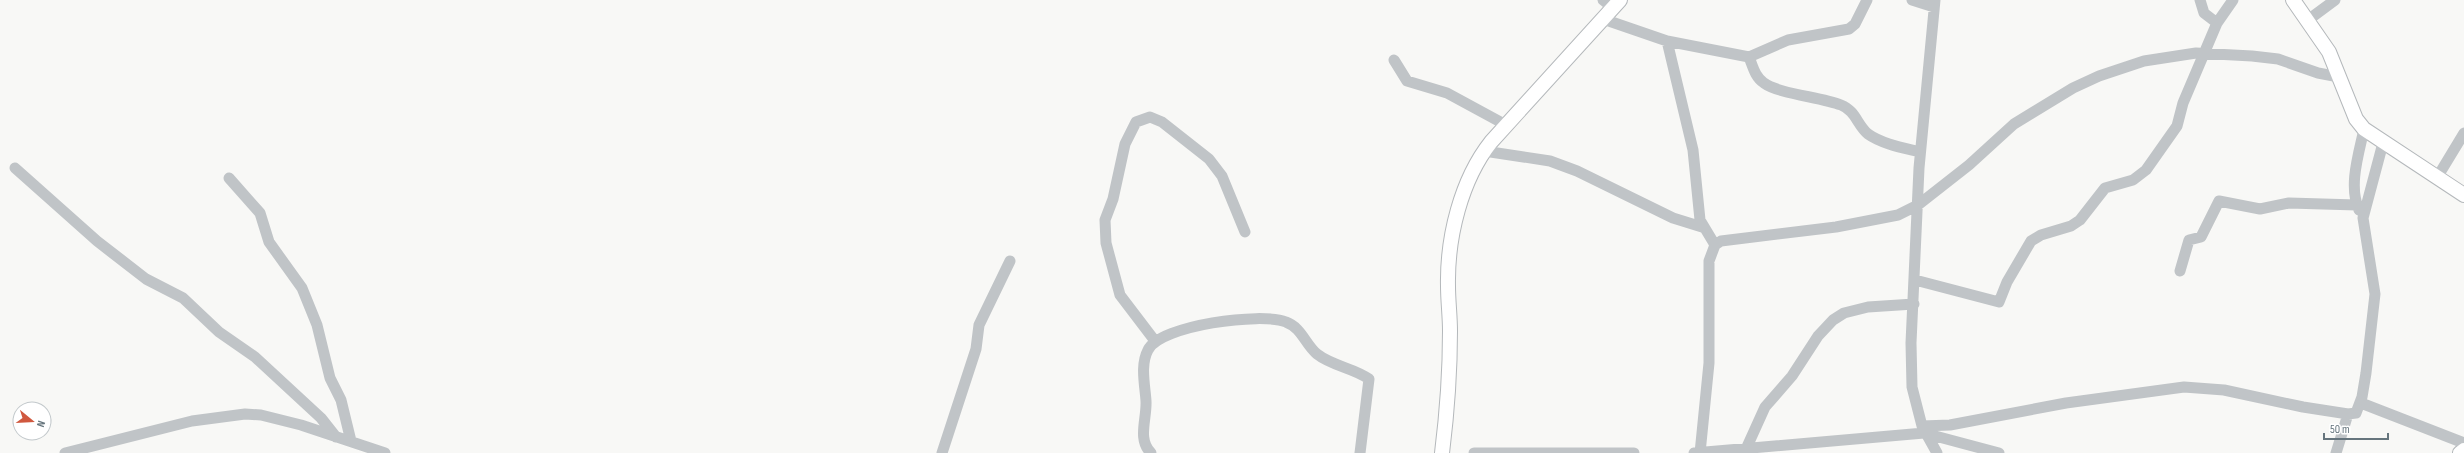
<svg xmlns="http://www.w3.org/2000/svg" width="2464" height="453" viewBox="0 0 2464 453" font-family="'Sofia Sans Condensed',sans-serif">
	<rect width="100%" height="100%" fill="#f8f8f6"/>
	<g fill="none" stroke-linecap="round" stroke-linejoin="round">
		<g stroke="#b4b8bb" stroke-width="16">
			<path id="major" d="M2293,0l36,52 27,67 8,10 100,66
				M1442,453c5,-40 8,-81 8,-122 0,-15 -2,-30 -2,-45 -1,-49 13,-106 43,-144l129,-142
				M2460,453l4,-3"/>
		</g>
		<path stroke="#c0c4c7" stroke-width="11" d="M1603,0l10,8
			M1912,0l22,7
			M1935,0l-16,168 -8,175 1,44 10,39 15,27
			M2200,0l4,13 13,10
			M1603,19l64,22 82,16 39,-17 61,-11 6,-5 12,-24
			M2308,20l27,-20
			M1667,41l26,109 7,70 15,25
			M1749,57c4,10 6,20 15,26 15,11 57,14 77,22 15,6 16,20 27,29 14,10 36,14 52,18
			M1394,60l13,21 40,12 59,32
			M1484,151l66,10 27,10 96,47 29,9
			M15,168l82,73 49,38 37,19 36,34 36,25 66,61 15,19
			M2438,176l26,-43
			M229,178l31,35 9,29 33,46 15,37 13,53 11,22 10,41
			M2359,210c-11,-24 0,-57 5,-81
			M2180,271l9,-31 12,-3 18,-36 41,8 29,-6 68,2
			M1915,280l84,22 8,-20 24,-41 10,-6 30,-9 9,-6 25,-32 28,-8 13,-10 31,-44 6,-23 34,-80 16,-23
			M1155,341l-35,-46 -14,-52 -1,-23 8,-21 12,-55 11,-22 14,-5 12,5 47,37 13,17 23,56
			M2361,403l103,40
			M1922,426l28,-1 116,-22 118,-16 40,3 79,17 45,7 8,-1 6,-16 4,-24 9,-79 -12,-76 20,-75
			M1746,449l19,-42 27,-31 26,-40 15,-16 11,-7 24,-6 46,-3
			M65,453l127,-32 53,-7 16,1 40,10 84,28
			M942,453l34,-104 3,-24 31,-64
			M1151,453c-14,-14 -4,-34 -5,-52 -1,-16 -6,-36 2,-51 12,-25 114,-38 138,-28 16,6 19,22 31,32 15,12 37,14 52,25l-9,74
			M1474,453h160
			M1694,453l230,-20 75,20
			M1700,453l9,-90v-102l6,-16 6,-4 115,-14 62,-12 20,-10 51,-40 45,-41 59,-36 26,-12 45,-15 52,-8 56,3 26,3 40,14 21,4
			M2336,453l12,-39"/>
		<use href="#major" stroke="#fff" stroke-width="14"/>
	</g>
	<g transform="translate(32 421) rotate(108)"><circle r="19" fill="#ffffff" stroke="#c2c8cb"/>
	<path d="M0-3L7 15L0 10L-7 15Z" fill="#d0583e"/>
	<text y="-6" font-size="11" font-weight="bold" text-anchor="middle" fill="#66757d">N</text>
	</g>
	<path d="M2324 433v6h64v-6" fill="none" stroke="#66757d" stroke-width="2"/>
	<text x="2330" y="433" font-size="12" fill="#66757d" stroke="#ffffff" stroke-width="3" paint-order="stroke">50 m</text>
</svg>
